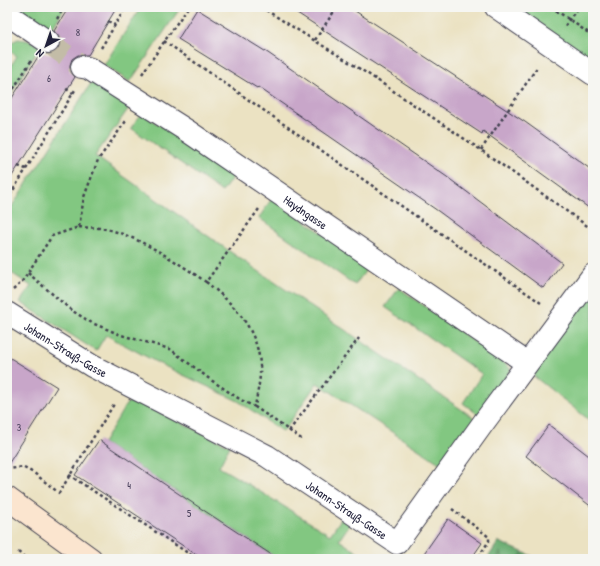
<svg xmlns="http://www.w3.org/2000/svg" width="600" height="566" viewBox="0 0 600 566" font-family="'Patrick Hand',sans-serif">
	<defs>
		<pattern id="forest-firs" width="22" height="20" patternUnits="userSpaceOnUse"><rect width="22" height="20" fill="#69ac6f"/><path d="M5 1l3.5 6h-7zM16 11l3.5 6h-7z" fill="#568c5c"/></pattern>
	</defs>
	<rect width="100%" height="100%" fill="#f6f6f2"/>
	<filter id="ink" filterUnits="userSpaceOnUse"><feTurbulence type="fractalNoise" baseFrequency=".025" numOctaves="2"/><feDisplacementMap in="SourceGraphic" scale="8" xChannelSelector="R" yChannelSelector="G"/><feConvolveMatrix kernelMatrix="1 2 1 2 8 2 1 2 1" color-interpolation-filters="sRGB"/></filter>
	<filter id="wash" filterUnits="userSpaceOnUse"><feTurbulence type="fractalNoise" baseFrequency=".012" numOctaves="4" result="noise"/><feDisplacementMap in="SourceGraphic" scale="16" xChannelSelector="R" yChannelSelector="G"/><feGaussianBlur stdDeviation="0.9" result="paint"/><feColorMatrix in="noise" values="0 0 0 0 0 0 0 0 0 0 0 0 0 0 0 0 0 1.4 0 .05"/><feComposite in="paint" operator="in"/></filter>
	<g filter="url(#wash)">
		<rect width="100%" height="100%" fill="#ebe2c2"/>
		<path fill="#82c781" stroke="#52745e" d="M19,7h46l-16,27 -30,-23z
			M141,7h40l-51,75 -26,-17z
			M512,7h81v57z
			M18,39l13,2 9,6 -33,53v-28l10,-16 -10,-7 5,-7z
			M93,80l38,25 -36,51 137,97 245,167 -33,46 -127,-83 -34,49 -45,-31 -80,-38 -52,-28 -10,16 -76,-49 11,-16 -24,-16v-56z
			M141,113l94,61 -13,18 -91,-64z
			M272,198l97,68 -14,19 -96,-67z
			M593,287v136l-62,-49z
			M399,288l108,77 4,5 -31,46 -17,-13 19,-29 -97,-67z
			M136,401l94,45 -11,21 24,14 87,54 11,-16 9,5 -11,16 28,19h-89l-175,-116 24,-40z"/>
		<path fill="url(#forest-firs)" stroke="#466755" d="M499,541v1l40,17h-52z"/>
		<g id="blocks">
			<path fill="#c8a6c9" d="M69,7h48l-29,48h-10l-6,4 -2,6v6l5,6 -68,107v-78l34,-54 6,2 6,-1 5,-4 2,-6 -1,-6 -5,-6z
				M288,7h61l176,115 68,49v40l-110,-80 -1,3z
				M197,9l71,44 179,124 115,86 -19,25 -105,-77 -180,-124 -1,1 -79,-49z
				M7,356l50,31 -50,79z
				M549,425l44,34v49l-67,-52z
				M99,440l83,56 96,63h-75l-85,-56 -43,-28z
				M448,519l34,24 -11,16h-51z"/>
		</g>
	</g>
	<g filter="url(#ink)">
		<use href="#blocks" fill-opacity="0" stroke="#403f4f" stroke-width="1"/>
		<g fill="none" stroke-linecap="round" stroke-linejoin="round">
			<path stroke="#c3bca7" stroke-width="22" stroke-dasharray="22 11" stroke-linecap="butt" d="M48,42l34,25"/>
			<g stroke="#403f4f" stroke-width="24">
				<g id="minor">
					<path d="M496,7l97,67"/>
					<path d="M7,14l41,28"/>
					<path id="s1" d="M82,67l6,1 101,64 338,231"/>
					<path id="s2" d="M7,313l85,53 175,90 130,87 87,-121 109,-147"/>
				</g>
			</g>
			<g stroke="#403f4f" stroke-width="24">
				<path id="secondary" d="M7,498l84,61"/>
			</g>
			<path stroke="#403f4f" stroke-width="2.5" stroke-dasharray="3 3" stroke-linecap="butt" d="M261,7l107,67 113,76 112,80
				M551,7l42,29
				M57,19l7,-12
				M108,21l7,4
				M565,26l13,-19
				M315,40l22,-33
				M164,41l377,262
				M101,48l25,-41
				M142,74l46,-67
				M66,89l7,4
				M7,99l24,-38
				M481,150l57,-84
				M18,166l8,3
				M7,200l68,-110
				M79,227c7,1 14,0 21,1 33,4 80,36 106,54l53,-73
				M28,273l43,37 21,13 29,12 49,14 41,31 30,20 14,7
				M206,282c27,21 52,47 54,83 1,14 -3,28 -5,42l48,33
				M13,290l8,-7 31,-47 27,-9 5,-30 14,-37 28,-39
				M289,431l70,-93
				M7,467l3,2 12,-2 12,6 25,20 55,-89
				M69,475l128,84
				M452,509l37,28v4l-12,18
				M18,552l10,7"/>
			<use href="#minor" stroke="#fff" stroke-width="22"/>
			<use href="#secondary" stroke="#fbe5cf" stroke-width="22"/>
		</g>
	</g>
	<g text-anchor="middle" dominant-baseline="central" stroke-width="3" stroke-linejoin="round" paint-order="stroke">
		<g font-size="10" fill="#4c435e">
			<text x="78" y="32">8</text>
			<text x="49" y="78">6</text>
			<text x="19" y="427">3</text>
			<text x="129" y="485">4</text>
			<text x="189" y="513">5</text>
		</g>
		<g font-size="12" fill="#22223b" stroke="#f6f6f2">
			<text stroke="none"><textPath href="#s1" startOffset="267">Haydngasse</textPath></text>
			<text stroke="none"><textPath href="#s2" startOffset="69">Johann-Strauß-Gasse</textPath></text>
			<text stroke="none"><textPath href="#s2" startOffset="393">Johann-Strauß-Gasse</textPath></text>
		</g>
	</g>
	<rect width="600" height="566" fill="none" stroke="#f6f6f2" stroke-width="24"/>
	<g transform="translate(46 46) rotate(220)" stroke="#f6f6f2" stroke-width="3" paint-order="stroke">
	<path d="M0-3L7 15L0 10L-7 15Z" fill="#22223b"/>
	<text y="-6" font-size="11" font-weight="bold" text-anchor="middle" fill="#22223b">N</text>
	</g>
</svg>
